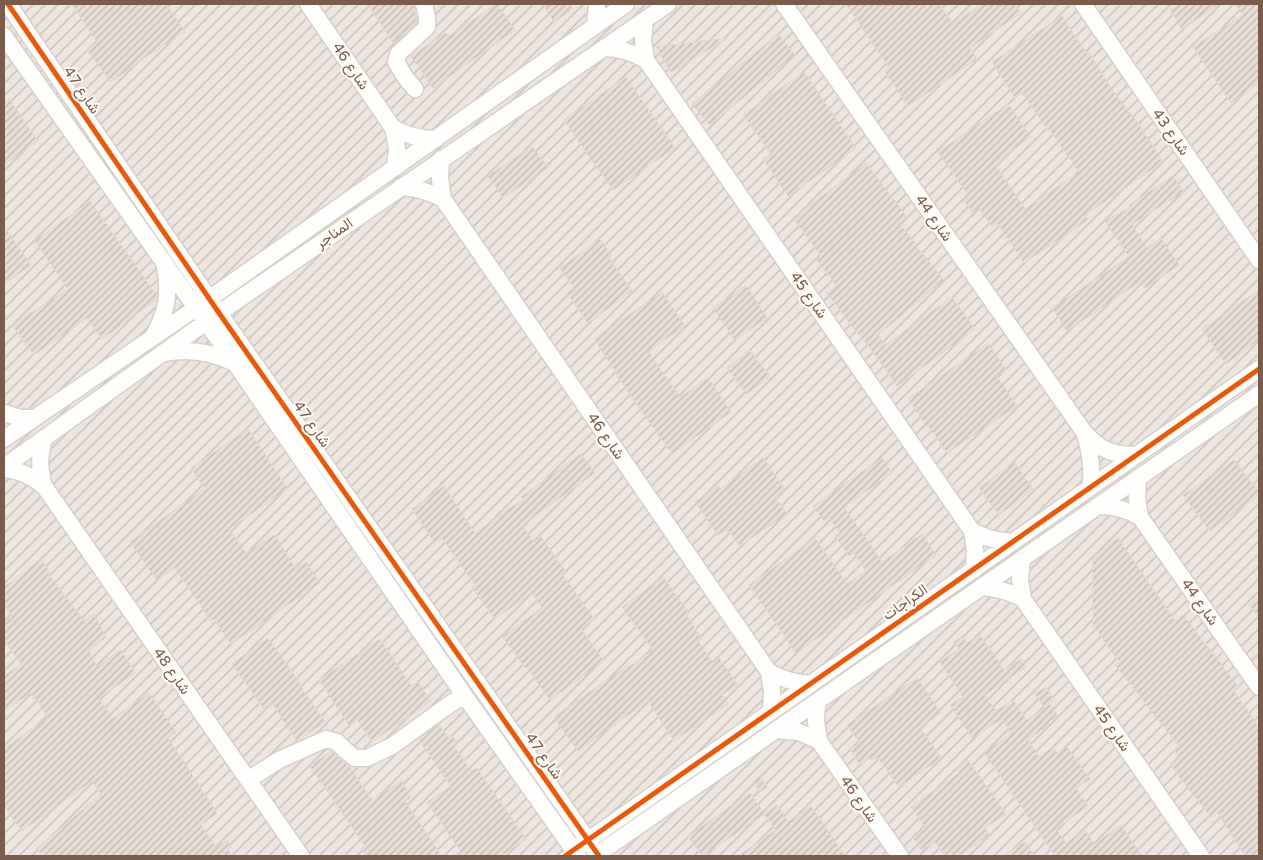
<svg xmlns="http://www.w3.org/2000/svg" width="1263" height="860" viewBox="0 0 1263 860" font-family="'Varela Round',Vazirmatn,sans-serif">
	<defs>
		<pattern id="industrial-furrows" width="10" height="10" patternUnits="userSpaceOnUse" patternTransform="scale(1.25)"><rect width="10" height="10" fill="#ede5e0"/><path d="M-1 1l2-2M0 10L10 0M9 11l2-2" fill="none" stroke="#c5bdb8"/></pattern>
		<pattern id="building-hatch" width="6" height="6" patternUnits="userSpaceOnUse" patternTransform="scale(1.25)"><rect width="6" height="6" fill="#e6ded7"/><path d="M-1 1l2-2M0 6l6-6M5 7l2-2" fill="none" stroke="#bfb7b1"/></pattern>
	</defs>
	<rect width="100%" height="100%" fill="#f9f5f0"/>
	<path fill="url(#industrial-furrows)" d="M4,4h1255v852h-1255z"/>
	<path fill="url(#building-hatch)" stroke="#e2d8d2" d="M72,4h94l19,28 -41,26 -33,24 -24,-32 10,-8z
		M368,4h46l3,19 -24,20z
		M497,4l18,26 -82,58 -22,-32 35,-23 3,3z
		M543,4h26l4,5 -19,13z
		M846,4h93l14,20 29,-20h32l7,9 -51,35 7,11 -69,47 -23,-34 5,-3z
		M1179,4h40l-37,25 -12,-19z
		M1235,4h24v79l-28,20 -38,-56 50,-32z
		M1062,16l25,38 2,-1 24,38 27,35 23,36 -78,53 3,5 -64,43 -27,-40 -5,4 -13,-19 -7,4 -9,-12 6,-4 -31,-44 70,-48 23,33 -37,26 31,46 54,-37 -30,-43 -1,1 -26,-37 -7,5 -23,-36z
		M778,34l17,21 -85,70 -18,-21z
		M728,38l-57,34 -15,-25z
		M804,72l52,76 -68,48 -25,-37 8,-5 -28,-39z
		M626,77l49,71 -62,42 -49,-70z
		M9,99l29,42 -34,24v-62z
		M532,146l16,22 -45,30 -15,-22z
		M866,163l41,54 -8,6 18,22 -1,1 28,34 -66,55 7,10 67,-48 23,32 -78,57 -30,-42 -21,-25v-1l-19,-25 10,-7 -20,-26 5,-3 -29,-39z
		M1173,176l11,16 -52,32 15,24 14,-10 18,27 -34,23 -4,-7 -74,50 -15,-23 77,-51 -24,-36 26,-14 -2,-2z
		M90,201l67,95v3l-55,40 -15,-21 -53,37 -22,-30 56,-36 -33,-48z
		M4,226l27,39 -27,19z
		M600,239l12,17 -3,2 23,33 -44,32 -21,-30 7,-5 -14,-20z
		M746,286l21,32 -32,22 -22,-32z
		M662,292l23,34 -37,25 32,46 28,-19 23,34 -59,42 -55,-78 1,-1 -24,-36z
		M1256,292l3,5v43l-33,24 -24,-35z
		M988,343l18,27 -9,6 20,30 -70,47 -19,-28 -1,1 -19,-27z
		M749,350l21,26 -23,18 -20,-26z
		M248,429l40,60 -59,40 17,24 28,-18 22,34 10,-7 14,21 -89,61 -17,-25 -3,2 -36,-53 -18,12 -27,-38 75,-54 -14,-20z
		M581,454l14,19 -73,52 12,17 7,-5 25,35 -4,2 32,45 -13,10 23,32 -54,39 -22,-32 -2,1 -24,-33 40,-28 -10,-15 -37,26 -23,-32 3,-2 -33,-47 -7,5 -23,-34 32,-23 31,47 48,-34 -2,-2z
		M763,458l22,31 -10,7 12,18 -47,32 -13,-17 -9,6 -23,-33 23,-16 2,3z
		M882,458l10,15 -48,34 38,55 40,-28 14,21 -140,98 -47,-68 66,-47 32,46 19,-13 -12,-18 -5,3 -14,-20 5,-3 -11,-16 -5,4 -11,-15z
		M1234,460l25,32v3l-49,36 -27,-36z
		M1014,462l19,27 -34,26 -20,-27z
		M1118,538l57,83 8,-6 56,72 -5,4 25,36v129h-14l-27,-43 -7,4 -41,-52 8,-9 -4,-6 5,-4 -64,-81 4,-3 -26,-37v-68z
		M41,559l9,14 -2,1 36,47 10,-7 12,23 -17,14 8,16 24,-17 14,23 -36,25 13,21 37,-26 27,39 -8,6 49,75 -16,12 15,22 11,-7 4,7 -3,3 4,6h-189l-6,-8 64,-54 -9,-13 -70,50 -18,-25v-57l44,-32 -11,-17 -1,1 -5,-8 -27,18v-35l17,-12 -17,-24v-17l8,-6 -8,-13v-17z
		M663,577l26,36 -3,2 16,24 -4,2 15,22 6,-5 18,26 -15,11 6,9 -54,37 -26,-40 -70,50 -24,-34 74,-52 1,2 24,-17 -31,-43z
		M1259,596v21l-10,-12z
		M980,635l24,35 17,-11 5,8 -41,28 11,16 17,-11 14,20 23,-16 8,12 -9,6 1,2 -22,16 11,17 14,-10 4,7 10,-7 23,32 -14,10 12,17 -32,23 10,14 19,-13 9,14 27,-19 21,31h-87l-71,-104 25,-17v-1l2,-2 -9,-13 -30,19 -22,-33 13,-8 -23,-35 19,-13 -5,-7 8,-6 5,7z
		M268,638l32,45 -1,1 26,38 -28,19 -25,-38 -8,6 -32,-45z
		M380,639l32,48 6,-5 13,19 -59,41 -15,-23 -8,6 -30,-45z
		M917,678l24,35 -21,15 21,30 -42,29 -21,-29 -7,2 -1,-2 -10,7 -10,-16 10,-6 -13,-18z
		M1046,687l8,12 -10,8 -9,-13z
		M439,724l10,14 3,-2 5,6 -4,3 19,26 5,-3 49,71 -25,17h-37l-37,-54 24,-16 -33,-47z
		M331,751l18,15 23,34 29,-19 10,16 -6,5 37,54h-76l-5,-7 4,-3 -55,-80z
		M968,760l38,54 -21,14 4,7 -30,21h-14l-10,-14 -14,8 -8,-13 13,-9 -15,-21 48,-34 -3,-5z
		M760,776l7,11 -7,5 -7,-11z
		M750,793l15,21 -63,42 -14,-20z
		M777,805l11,17 23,-16 34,50h-107l38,-26 -12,-16z
		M1025,842l10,14h-32z"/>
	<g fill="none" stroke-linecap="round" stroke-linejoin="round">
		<g stroke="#d7d1cb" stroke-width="19">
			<path id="minor" d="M8,4l211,309 380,543
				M308,4l85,124 4,20 -2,20
				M784,4l300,428c16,18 28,23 52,23
				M1083,4l176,256
				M645,20l-2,20 3,20 326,471 3,19 -1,20
				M595,26l2,-22
				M4,36l231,327 229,332 114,161
				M604,48c16,0 28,4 42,12
				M415,89l-10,-12 -9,-15 2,-8 29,-27v-10l-3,-13
				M393,128c14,8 27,11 43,11
				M441,159l-1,20 3,20 326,473 3,20 -1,20
				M401,187c16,1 28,4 42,12
				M153,337c14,-26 17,-42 12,-70
				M165,353c25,-5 47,-1 70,10
				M4,413l17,5h14
				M1085,435c6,17 7,34 6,52
				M4,439l192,-131 430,-304
				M44,439c-5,17 -5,30 0,47
				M4,467l202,-145 462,-318
				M4,469c16,1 28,7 40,17l257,370
				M1138,478l-1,20 3,19 119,170
				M1098,506c16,0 28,3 42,11
				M972,531c14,7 26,11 42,10
				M1022,559l-2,20 3,20 178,257
				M981,587c16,1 28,4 42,12
				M769,672c14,8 26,11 42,12
				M817,702l-1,20 3,19 81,115
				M777,730l22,2 20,9
				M248,780l31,-20 47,-21 11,3 8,8 10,8h12l25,-12 51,-37 21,-14
				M580,846l679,-477
				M595,856l664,-462"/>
		</g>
		<use href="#minor" stroke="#fefefd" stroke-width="16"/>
		<g stroke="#fffaf3" stroke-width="8">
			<path id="cycleway" d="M8,4l211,309 380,543
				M565,856l694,-487"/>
		</g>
		<use href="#cycleway" stroke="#e8590c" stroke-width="5"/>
	</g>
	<g text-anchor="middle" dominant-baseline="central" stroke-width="4" stroke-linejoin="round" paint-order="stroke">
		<g font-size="15" fill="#7a5c4d" stroke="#fffaf3">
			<text transform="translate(351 66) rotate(56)">شارع 46</text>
			<text transform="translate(82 90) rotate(56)">شارع 47</text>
			<text transform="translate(1171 132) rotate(55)">شارع 43</text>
			<text transform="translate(934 218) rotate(55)">شارع 44</text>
			<text transform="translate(334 233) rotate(-35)">المناجر</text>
			<text transform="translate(809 295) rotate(55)">شارع 45</text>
			<text transform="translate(312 424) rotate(55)">شارع 47</text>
			<text transform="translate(606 436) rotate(55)">شارع 46</text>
			<text transform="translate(905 602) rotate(-35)">الكراجات</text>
			<text transform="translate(1200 602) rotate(55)">شارع 44</text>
			<text transform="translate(172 671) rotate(55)">شارع 48</text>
			<text transform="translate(1112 728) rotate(55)">شارع 45</text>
			<text transform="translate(544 756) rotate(55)">شارع 47</text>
			<text transform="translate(859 799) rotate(55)">شارع 46</text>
		</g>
	</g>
	<rect width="1263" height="860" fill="none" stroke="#7a5c4d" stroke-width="10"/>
</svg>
